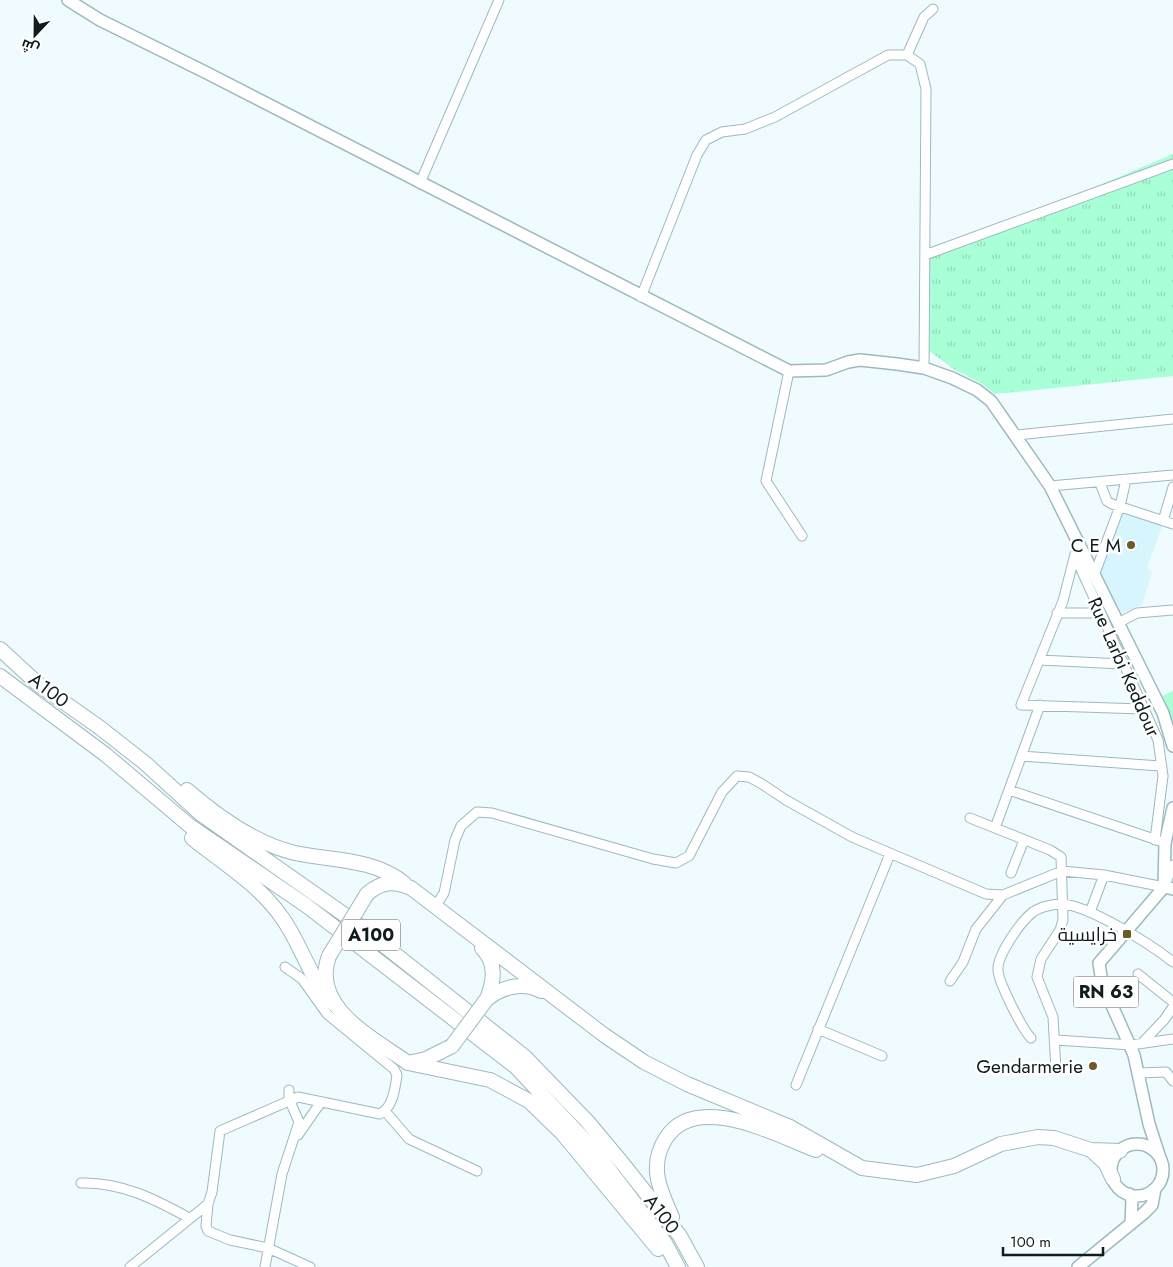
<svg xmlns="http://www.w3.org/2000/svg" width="1173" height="1267" viewBox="0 0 1173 1267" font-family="Jost,Cairo,sans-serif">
	<defs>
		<pattern id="park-tufts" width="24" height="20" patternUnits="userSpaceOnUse" patternTransform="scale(1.25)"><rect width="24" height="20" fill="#a9ffd6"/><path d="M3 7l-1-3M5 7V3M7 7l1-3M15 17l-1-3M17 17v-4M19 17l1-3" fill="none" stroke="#90dab7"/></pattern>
	</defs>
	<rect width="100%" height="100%" fill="#effbfe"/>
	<path fill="#d6f5fd" d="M1116,510l47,13 -16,45 5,4 -10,33 -20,8 -20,-36 -3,-10z"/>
	<path fill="url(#park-tufts)" d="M1173,154v222l-178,18 -14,-11 -26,-13 -27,-20v-92z"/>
	<path fill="#a9ffd6" d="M1173,691v32l-13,-26z"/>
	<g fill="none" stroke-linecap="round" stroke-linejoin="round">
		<g stroke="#9db9c0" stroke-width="11">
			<path id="minor" d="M907,55l17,-38 9,-8
				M420,183l79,-183
				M925,255l248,-91
				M641,297l56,-142 9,-15 16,-8 23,-3 30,-12 113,-62h19l13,9 6,25 -2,279
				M789,371l-23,110 36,55
				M1017,435l156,-16
				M1100,483l7,18 5,3 61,20
				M1050,486l123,-11
				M1163,521l10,-34
				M1075,554l-12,47 -42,104 121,4
				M1075,556l83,184 5,36 -8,64
				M1095,573l25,-67 6,-26
				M1057,613h43
				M1120,622l17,-9 36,-3
				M1040,660l82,4
				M1021,756l139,10
				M1009,790l151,51
				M970,818l80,32 11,7 2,63 -3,10 -19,29 -4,18 16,40 3,53
				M995,828l45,-123
				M1011,873l13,-33
				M435,907l9,-14 11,-53 6,-14 16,-14 15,1 161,46 23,4 13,-7 33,-64 15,-16 12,1 13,7 24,16 66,37 134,57 17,1 59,-24 42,4 60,12 9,-22
				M1090,912l14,-37
				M1138,974l35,28
				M950,981l13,-19 13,-33 27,-34
				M818,1029l64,27
				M1031,1038c-9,-9 -33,-57 -33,-68 -1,-15 23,-49 35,-58 7,-5 20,-8 29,-8 26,1 90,41 111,58
				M1056,1040l75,5 42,-6
				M1142,1043l22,-23 9,-13
				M1139,1073l27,-1 7,9
				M796,1085l94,-231
				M385,1111l24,28 68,32
				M298,1135l23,-33
				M81,1183c40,-1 74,16 108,35
				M208,1204l-2,22 2,5 22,9 38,8 42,19
				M130,1267l78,-63 4,-12 8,-61 78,-34 82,17c13,-7 15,-25 17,-39l-3,-6 -67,-55 -25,-35 -17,-12
				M265,1267l17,-93 17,-52 -10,-23v-9"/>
		</g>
		<g stroke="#9db9c0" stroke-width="14">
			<path id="major" d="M68,0l32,20 105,52 584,299 37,-1 22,-8 12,-2 37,4 27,4 28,10 25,12 14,11 59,85 113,227 10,33
				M1164,887l1,-44 8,-35
				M1111 1170a26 26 0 1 1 52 0a26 26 0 1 1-52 0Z
				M1160,1158l-11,-34 -15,-69 -32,-72 -3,-20 65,-76 9,2
				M1129,1194l3,6 -1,24
				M1078,1267l66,-54 8,-8 3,-16"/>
		</g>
		<g stroke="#9db9c0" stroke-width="16">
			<path id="highway" d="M0,649l38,35 61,43 46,36 56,51 151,106 173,137 62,64 36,43 57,72 17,31
				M0,676l106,79 84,71 117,80 209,161 78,83 71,93 13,24
				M187,790c30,26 69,54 108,63 38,8 77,5 109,30
				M192,838c32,26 67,46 91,81 19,27 27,61 51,85
				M367,894c15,-13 26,-13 44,-6l193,147 40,27 43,22 103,43 72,41 55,7 37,-9 47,-22 37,-7 16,1 37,12 15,14 7,15
				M482,948c15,15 12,33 5,51
				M329,956c-19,51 44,82 79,107l18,-4 26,-13
				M486,1000c15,-13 37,-19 55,-9
				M408,1063l82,17 39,21 33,32 96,116
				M1091,1150l29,1
				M672,1217c-12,-27 -24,-51 -6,-79 30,-47 110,-3 150,12"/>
		</g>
		<use href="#minor" stroke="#fff" stroke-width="9"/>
		<use href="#major" stroke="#fff" stroke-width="11"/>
		<use href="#highway" stroke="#fff" stroke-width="14"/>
		<g stroke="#9db9c0" stroke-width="16" stroke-linecap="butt">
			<path id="highway-bridge" d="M329,956l38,-62
				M452,1046l34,-46"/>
		</g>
		<use href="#highway-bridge" stroke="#fff" stroke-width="14"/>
	</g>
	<g fill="#6e5928" stroke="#fff" stroke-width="2">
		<circle cx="1131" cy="545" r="5"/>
		<rect x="1122" y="929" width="10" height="10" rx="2.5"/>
		<circle cx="1093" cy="1066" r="5"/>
	</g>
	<g text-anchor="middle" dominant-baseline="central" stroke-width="5" stroke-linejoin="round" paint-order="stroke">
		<g fill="#fff" stroke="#586062" stroke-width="1">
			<rect x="342" y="919.5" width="58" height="31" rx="4"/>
			<rect x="1073.5" y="976.5" width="65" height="31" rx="4"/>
		</g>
		<g font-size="18" font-weight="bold" fill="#111c1e">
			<text x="371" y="935">A100</text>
			<text x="1106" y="992">RN 63</text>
		</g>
		<g font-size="19" fill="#111c1e" stroke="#fff" text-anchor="end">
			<text x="1121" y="545">C E M</text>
			<text x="1117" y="934">خرايسية</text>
			<text x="1083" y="1066">Gendarmerie</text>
		</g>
		<g font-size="19" fill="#111c1e" stroke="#fff">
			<text transform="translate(1124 667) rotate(66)">Rue Larbi Keddour</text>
			<text transform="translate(49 690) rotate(37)">A100</text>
			<text transform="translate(662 1214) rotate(52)">A100</text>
		</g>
	</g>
	<g transform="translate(35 35) rotate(202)" stroke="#ffffff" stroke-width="4" paint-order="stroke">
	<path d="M0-4L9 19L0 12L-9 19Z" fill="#111c1e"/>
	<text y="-8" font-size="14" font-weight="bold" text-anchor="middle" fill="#111c1e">ش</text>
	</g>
	<path d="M1003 1247v8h100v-8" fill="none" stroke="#111c1e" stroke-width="2.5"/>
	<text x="1010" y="1247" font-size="15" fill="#111c1e" stroke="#ffffff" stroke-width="4" paint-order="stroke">100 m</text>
</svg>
